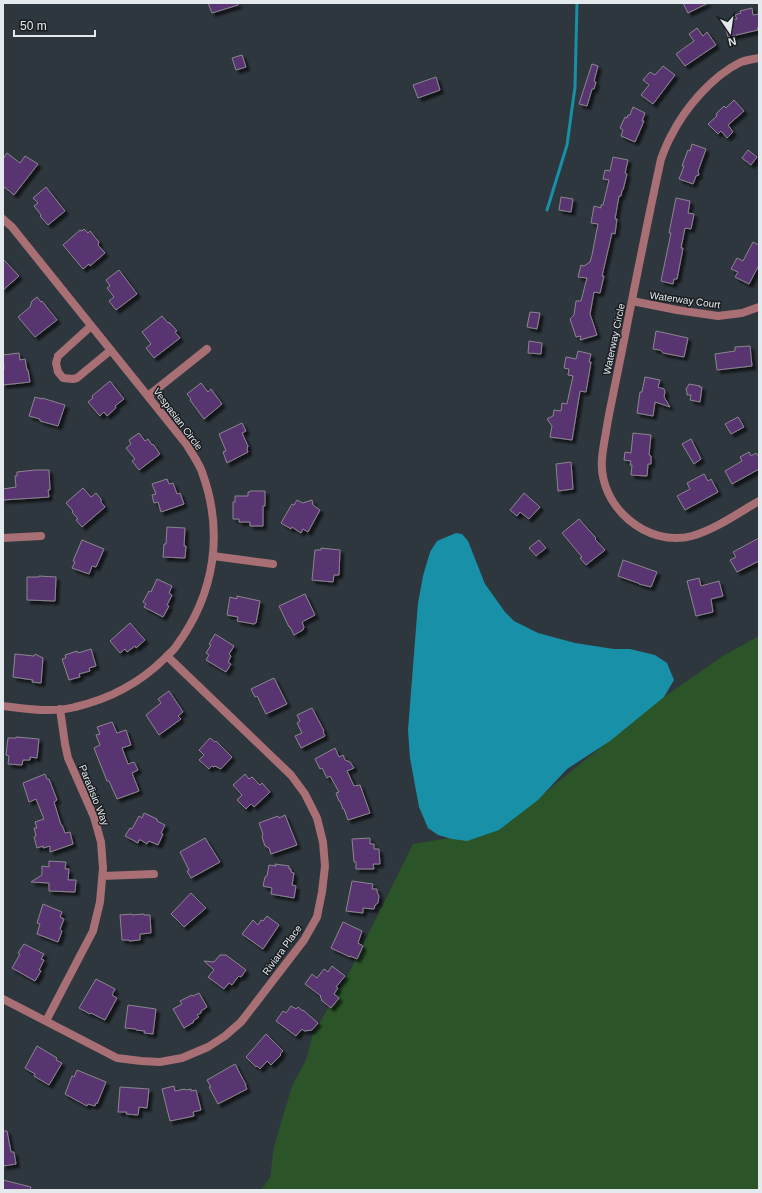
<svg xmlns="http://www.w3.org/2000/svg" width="762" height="1193" viewBox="0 0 762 1193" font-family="Helvetica,sans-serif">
	<defs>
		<filter id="shadow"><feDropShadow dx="3.5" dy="3.5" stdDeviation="1" flood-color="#0009"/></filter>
	</defs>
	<rect width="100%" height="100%" fill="#2e373e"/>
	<path fill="#2b5528" d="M759,636v554h-498l9,-12 4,-31 18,-61 14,-26 7,-26 36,-61 64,-129 86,-14 155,-126 69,-48z"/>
	<path fill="#1890a7" d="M456,533l6,1 6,7 17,43 20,28 9,9 24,12 37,10 39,6h16l25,6 12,8 7,17 -10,17 -54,44 -43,28 -29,31 -39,30 -32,11 -15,-2 -14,-4 -10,-7 -9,-21 -9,-49 -2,-28 10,-127 5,-27 7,-24 7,-11z"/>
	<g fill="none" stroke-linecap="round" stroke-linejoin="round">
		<path stroke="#1890a7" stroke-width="3" d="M547,210l20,-65 8,-58 2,-84"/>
	</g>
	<path fill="#58346f" stroke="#8b8590" filter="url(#shadow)" d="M208,3h30v2l-26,8z
		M683,3h25l-20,10z
		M752,8l1,7 6,-1v14h-2l1,2 -30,7 -4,-15 13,-3 -2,-4 6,-2 -1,-2z
		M697,28l6,8 4,-4 9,13 -31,21 -9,-12 18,-13 -5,-7z
		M242,55l4,12 -10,3 -4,-12z
		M592,64l6,2 -4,15 2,1 -2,7h-2l-5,17 -8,-2z
		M663,66l12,9 -22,29 -12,-9 8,-10 -6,-5 7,-8 5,3z
		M436,77l4,13 -22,8 -5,-13z
		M734,100l10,11 -16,14 5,7 -6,6 -6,-7 -3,3 -10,-10 9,-8 -1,-2 8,-8 2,2z
		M633,107l12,6 -3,8h2l-9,21 -14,-6 2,-6 -3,-2 5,-11 2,1 1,-3h2z
		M692,144l14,5 -8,22 1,4 -3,1 -3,8 -14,-5 5,-13h-2l6,-16 2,1z
		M748,150l9,7 -6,8 -9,-7z
		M7,153l13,10 5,-7 13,8 -24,31 -11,-9v-27z
		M613,157l15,3 -3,13 2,1 -4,16h-1l-1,6h-2l-4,23h2l-2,15 -3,-1 -10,43h2l-4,17 -6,-1 -4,22 7,21 -17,5 1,-4 -5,1 -6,-18 4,-4 2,-14h5l6,-23 -9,-1 3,-12 3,1 6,-4 2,-7 6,-31 -7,-1 3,-17 7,2v-3h2l6,-25 -6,-1 2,-9 5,1z
		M46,187l19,24 -17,14 -8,-9 1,-1 -7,-9 4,-3 -5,-5z
		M561,197l12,2 -2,13 -12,-2z
		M676,198l14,3 -2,12 6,1 -3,15 -6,-1 -4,20h2l-6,31h-3l-1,5 -12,-3 10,-48h-2z
		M84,229l4,4 2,-2 9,11 -1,3 7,8 -15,13 -1,-2 -6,5 -20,-24 17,-15 2,1z
		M753,242l6,3v20l-10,19 -14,-7 3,-5 -7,-3 6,-11 6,3z
		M3,259l16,17 -16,14z
		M119,270l18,24 -21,16 -7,-9 5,-4 -7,-9 3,-2 -4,-6z
		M37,297l4,5 1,-1 15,19 -22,17 -17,-20 12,-10 2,-6z
		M530,312l10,1 -3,16 -10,-2z
		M162,316l6,7 1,-1 1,2h1l6,7 -2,1 5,6 -26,20 -8,-10 5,-4 -9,-12z
		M656,331l32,7 -4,19 -21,-4 -3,-3 -7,-1z
		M529,341l13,2 -1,11 -13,-1z
		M750,346l2,20 -35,4 -2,-16 20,-3v-4z
		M578,351l13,3 -2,8h2l-5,30 -6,-1 -8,49 -22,-3 2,-11 -5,-7 6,-3 1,-6 7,1 1,-8 5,1 6,-28 -5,-1 1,-6 -5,-1 2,-11 10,2z
		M19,353l1,7 5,-1 2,11h1l2,12 -27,3v-15l1,-1 -1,-14z
		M645,377l15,3 -2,7 6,2 1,3 -1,5 6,10 -15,-5 -2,14 -16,-3 3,-21h2z
		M110,381l14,18 -9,7 1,2 -9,8 -3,-4 -4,4 -12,-14 5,-4 -1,-2z
		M201,383l7,9 3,-3 11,15 -18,15 -14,-19 1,-1 -4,-5z
		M689,384l11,2 -1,1h3l-2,15 -10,-2 1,-5h-4v-3l-1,-3 2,-3z
		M35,397l7,2v-1l23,7 -7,21 -18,-5v-2l-11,-3z
		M738,417l6,10 -13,7 -6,-10z
		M242,423l4,8 -4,2 6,13 -1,3 1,3 -21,11 -4,-11 3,-1 -7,-17z
		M139,433l6,8 3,-2 4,6 1,-1 7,10 -21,16 -7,-9 3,-2 -9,-11 5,-4 -2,-4z
		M633,433l18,2 -2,20 2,1v8h-3l-1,12 -16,-1 1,-10h-2l1,-4 -7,-1 1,-8 6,1z
		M691,439l10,20 -7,5 -12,-20z
		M749,452l2,4 5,-3 3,4v12l-27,15 -7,-13 17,-10 -2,-4z
		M571,462l2,27 -15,2 -2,-27z
		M35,470h14l1,20h-2l1,7 -46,3v-11l13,-2 -1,-11h2v-4z
		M704,474l4,7 3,-2 7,13 -33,18 -8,-14 13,-7 -3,-6z
		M167,479l2,5 4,-1 4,11 3,-1 4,11 -23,8 -3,-10 -4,1 -2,-8 4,-1 -4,-10z
		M83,488l8,9 5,-4 5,6v3l4,5 -23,20 -6,-7 2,-1 -6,-7 1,-1 -7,-8z
		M250,491h15v15h-2v20h-13v-4h-11v-3h-6v-17h2v-6h13v-4h2z
		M524,493l16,14 -11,12 -9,-7 -3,4 -7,-6z
		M297,500l6,3 9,-3 1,5 7,5 -12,22 -5,-3 -2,4 -9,-6 -1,2 -10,-6 11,-19 2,1z
		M579,519l17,19 -1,1 10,11 -19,15 -6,-7 2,-1 -20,-24z
		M167,527l18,1 -1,18h2l-1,12 -22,-1 1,-13h2z
		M759,538v23l-22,11 -7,-12 6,-3 -3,-5z
		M82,540l22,9 -8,18 -4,-1 -3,8 -17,-6 3,-6 -2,-1z
		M539,540l7,8 -10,8 -7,-8z
		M321,548l19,2 -1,25h-5l-1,7 -21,-2 3,-30h6z
		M623,560l34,12 -6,15 -12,-3 -1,-1 -20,-7z
		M39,576l17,1 -1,24 -28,-1v-23h12z
		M699,578l2,8 18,-5 4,15 -12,3 2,13 -17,4 -9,-35z
		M157,579l15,7 -3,7 3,2 -5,10 2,1 -6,11 -19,-10 2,-3 -3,-2 6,-11 2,1z
		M305,594l10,21 -13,7 2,5 -1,3 -9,5 -4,-8h-1l-10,-21z
		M237,596l23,5 -4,22 -2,1 -17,-3 1,-4 -11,-2 3,-18 7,2z
		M130,623l15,17 -9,8 -1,-2 -8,6 -2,-3 -5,4 -10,-12z
		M215,634l19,12 -5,8 2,2 -3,6 3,2 -5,8 -20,-12 3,-5 -3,-2 5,-8 -2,-1z
		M91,649l5,17 -7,2 1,3 -11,3 1,3 -11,3 -7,-21 4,-1 -1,-3 12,-4 1,2z
		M15,654l19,2 1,-2 8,4 -2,25 -9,-1 1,-2 -20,-3z
		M274,678l13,26 -21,10 -9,-18 -2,1 -4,-8z
		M169,691l14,21 -5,4 3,3 -22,16 -13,-20 15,-12 -3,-4z
		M312,708l12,23 -1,1 2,4 -24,12 -6,-12 7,-3 -5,-10 3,-2 -3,-6z
		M112,722l5,11 9,-3 5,15 -9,3 6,16 6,-2 4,8 -6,3 7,18 -22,8 -8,-18h-2l-13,-33 6,-3 -4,-10 4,-1 -3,-7z
		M16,737l23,2 -2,19 -7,-1v3h-7l-1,5 -14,-1 1,-8 -3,-1 2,-17h8z
		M210,738l5,4 1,-1 16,16 -11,12 -6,-3 -1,1 -2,-1 -3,3 -10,-9 5,-5 -5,-5z
		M335,748l4,9 4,-2 2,5 5,2 4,6 -7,3 7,15 6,-1 10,28 -22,7 -4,-11h-1l-3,-8h-1l-3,-8 3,-1 -9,-16 -3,2 -5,-10 -2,1 -5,-10z
		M45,774l2,5h2l8,21 -3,2 7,23h1l3,8 5,-1 3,12 -23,8v-6l-7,2v-2l-6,2 -3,-11 2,-1 -2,-8h3l-2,-6 9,-3 -8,-20 -7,3 -6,-19z
		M245,774l4,5 3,-2 8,8 2,-2 8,9 -16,15 -3,-3 -5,5 -9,-9 5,-5 -9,-10z
		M144,813l13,6v2l8,4 -4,8 2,1 -5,11 -9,-4 -2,3 -6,-4h-2l-1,3 -13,-7 5,-8 2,1 7,-13 3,2z
		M285,815l12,30 -26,9 -2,-6 -4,-2 -3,-9 1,-3 -4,-11 19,-7 1,2z
		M205,838l15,24 -29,16 -4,-7 2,-1 -9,-18z
		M370,838v6h4v5h5l1,15h-7l1,5h-18v-7h-2l-2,-23z
		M49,861l17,1 -1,7h4l-1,11h8l-1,12 -26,-1v-8l-18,-1 11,-7v-9l7,1z
		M275,864l14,2v3h2v3l3,1 -2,12 4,1 -2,12 -23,-4 1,-6 -9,-2 2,-9 2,-1 2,-11 7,1z
		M352,881l21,3 -1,5h5v3l2,4 -1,7 -3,2 -1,4 -11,-1v5l-17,-2z
		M191,893l15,15 -22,19 -13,-13z
		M43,904l19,8 -2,5 4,2 -4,10 2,2 -4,11 -21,-8 3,-10 -3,-1z
		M132,914v1l12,-1v1h6l1,18 -11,1v6l-11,1v-1h-7l-2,-25z
		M267,916l12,9 -16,24 -21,-15 11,-14 5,5 3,-5 2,1z
		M343,922l19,9 -4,12 5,3 -6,13 -7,-3v1l-19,-9z
		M24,944l20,10 -3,5 3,1 -5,10 2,1 -6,10 -23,-13 8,-14 -2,-1z
		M220,955h6l20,15 -5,7 -2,-1 -2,2 -5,7 -3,-2 -5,6 -16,-12 6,-7 -10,-9 10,1z
		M332,966l13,10 -9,11 2,1 -4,6 5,4 -8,10 -10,-8 1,-1 -2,-2 1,-1 -16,-12 7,-10 5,4 7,-9 4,3z
		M96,979l19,10 -3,6 5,3 -12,22 -14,-7 -1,1 -11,-6z
		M199,993l8,14 -6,4v2l-4,2 2,2 -6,4 1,1 -10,6 -11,-19 9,-5 -2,-3 12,-6 1,1z
		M128,1005l28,4 -3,25 -9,-1 1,-2 -9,-1v-1l-11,-1z
		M291,1006l5,3 2,-2 5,4v-1l15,13 -6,7 -8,1 -2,-2 -6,7 -20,-15 7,-10 3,2z
		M266,1034l17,17 -3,3 1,1 -10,10 -4,-4 -7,8 -3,-3 -1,1 -10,-10z
		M37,1046l20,12 -1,2 6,3 -13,22 -15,-9 1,-2 -10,-6z
		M235,1064l11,21h-1l2,4 -29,15 -9,-17h2l-4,-7z
		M77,1070l29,12 -9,22 -1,-1 -1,3 -7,-2 -1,2 -22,-12 7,-18 2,1z
		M174,1086l1,5 10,-2 1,1 5,-1v2l5,-1 5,20 -8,2 1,4 -24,5 -8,-32z
		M120,1087l29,2 -2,19 -8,-1 -1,8 -12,-1 1,-2h-9z
		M3,1131h4l4,21h3l2,12 -13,2z
		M3,1180l28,7 -1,3h-27z"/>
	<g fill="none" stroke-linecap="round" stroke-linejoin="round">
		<path stroke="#a86f74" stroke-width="8" d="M759,58c-6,1 -12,2 -18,4 -29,14 -56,46 -70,74 -4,7 -7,15 -10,23 -12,55 -23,111 -34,166 -6,32 -13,64 -19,95 -2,13 -5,26 -6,39 -4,47 45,89 90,77 24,-7 46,-23 67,-35
			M3,219l9,8 175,218c5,9 12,18 15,27 22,60 13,121 -25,173 -3,5 -8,9 -12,13 -24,24 -56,41 -90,49 -23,6 -48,2 -72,-1
			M632,301l45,9 41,6 24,-3 17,-6
			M91,326l-33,30 -2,7 2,9 5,6 10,1 4,-1 34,-28
			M148,396l59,-47
			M3,538l38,-2
			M213,556l60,8
			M103,876l51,-2
			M3,999l114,59 24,3 19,1 22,-4 26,-11 17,-11 16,-14 63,-82 13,-23 5,-25 3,-26 -2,-24 -6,-24 -12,-24 -14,-19 -124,-119
			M46,1021l47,-90 7,-29 3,-34 -2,-26 -7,-25 -26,-59 -3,-14 -5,-35"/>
	</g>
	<g text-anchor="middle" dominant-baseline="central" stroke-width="3" stroke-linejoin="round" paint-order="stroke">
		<g font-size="10" fill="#e4e9ee" stroke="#1a1e21">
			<text transform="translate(685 300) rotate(8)">Waterway Court</text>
			<text transform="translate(614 339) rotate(-78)">Waterway Circle</text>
			<text transform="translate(178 419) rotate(53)">Vespasian Circle</text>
			<text transform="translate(94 795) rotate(68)">Paradisio Way</text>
			<text transform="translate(282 950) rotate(-54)">Riviara Place</text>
		</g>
	</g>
	<rect width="762" height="1193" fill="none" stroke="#e4e9ee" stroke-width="8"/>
	<g transform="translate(730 32) rotate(167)" stroke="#1a1e21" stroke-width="3" paint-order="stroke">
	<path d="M0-3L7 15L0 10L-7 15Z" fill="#e4e9ee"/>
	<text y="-6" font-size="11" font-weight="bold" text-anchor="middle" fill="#e4e9ee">N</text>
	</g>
	<path d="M14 30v6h81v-6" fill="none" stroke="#e4e9ee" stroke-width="2"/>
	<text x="20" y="30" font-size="12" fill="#e4e9ee" stroke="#1a1e21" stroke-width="3" paint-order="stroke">50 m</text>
</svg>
